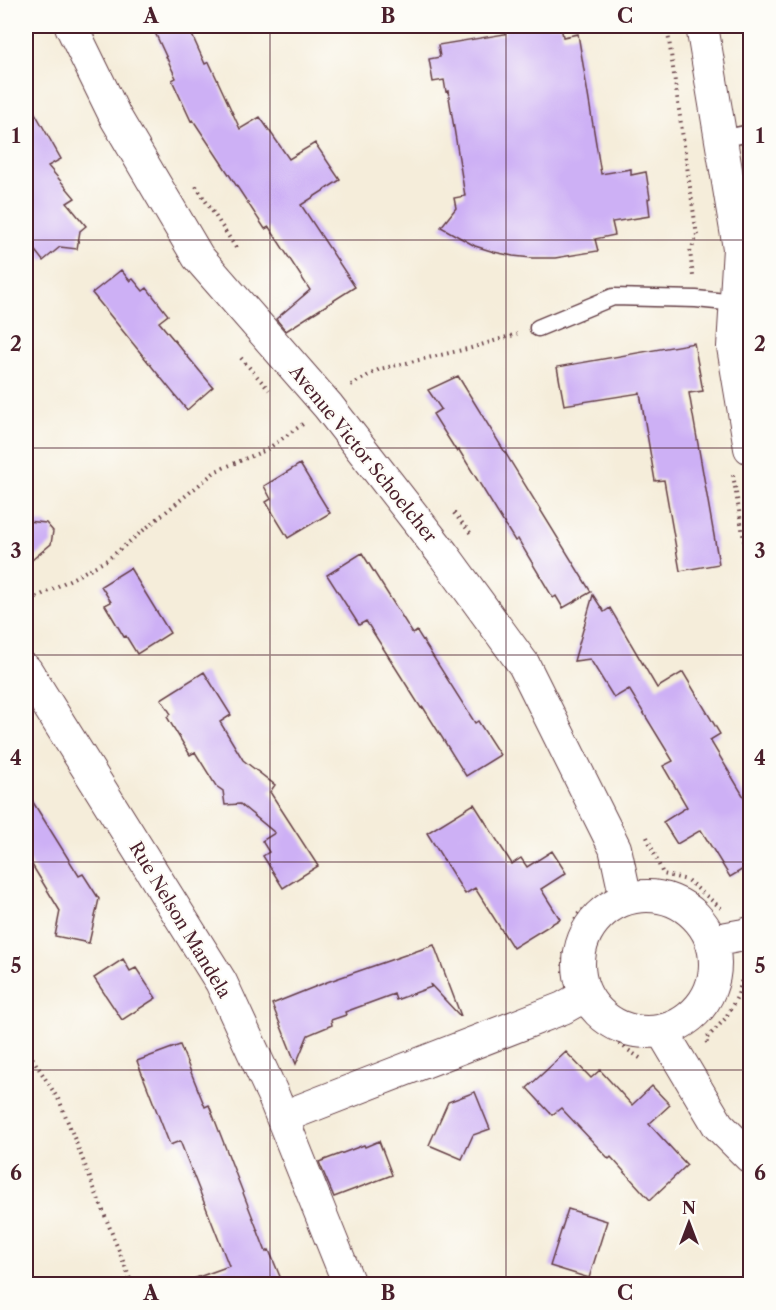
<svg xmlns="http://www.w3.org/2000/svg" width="776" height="1310" viewBox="0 0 776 1310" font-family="'Libre Caslon Text',serif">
	<rect width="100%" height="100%" fill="#fdfcf7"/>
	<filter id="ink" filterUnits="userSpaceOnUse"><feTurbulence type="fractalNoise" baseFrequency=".0167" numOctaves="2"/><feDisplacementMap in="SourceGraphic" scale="12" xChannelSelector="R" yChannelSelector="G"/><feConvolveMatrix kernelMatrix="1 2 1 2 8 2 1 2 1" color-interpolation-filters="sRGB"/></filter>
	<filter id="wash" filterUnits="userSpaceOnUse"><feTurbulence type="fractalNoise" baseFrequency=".008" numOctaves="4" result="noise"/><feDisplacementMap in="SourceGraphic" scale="24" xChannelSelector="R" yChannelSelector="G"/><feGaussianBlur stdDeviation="1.35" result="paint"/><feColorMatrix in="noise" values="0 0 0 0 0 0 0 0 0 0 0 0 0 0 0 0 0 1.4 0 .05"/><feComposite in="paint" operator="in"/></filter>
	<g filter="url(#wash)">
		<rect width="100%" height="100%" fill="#f5edda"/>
		<g id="blocks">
			<path fill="#cdb0f5" d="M152,26h36l17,38 4,-2 31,67 20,-12 29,42 26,-16 25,37 -39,25 54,82 -69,44 -10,-12 34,-29 -41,-63 -4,2 -72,-109 -2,1 -19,-41 4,-2z
				M504,26h57l2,11 15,-3 23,140 30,-5v6l15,-3 4,26 -2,1 2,17 -38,6 3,13 -20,4 3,12 -43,7h-23l-19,-2 -19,-4 -19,-6 -34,-19 15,-19 -2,-10 11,-2 -17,-105 -2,1 -2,-12 -11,2 -4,-23 11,-2 -2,-12 67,-11z
				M26,97l35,62 -13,7 27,32 -8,5 19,23 -6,5 -3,18 -17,-2 -17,14 -17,-22z
				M121,270l9,11 3,-2 10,12 4,-3 21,27 -9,7 54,65 -26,23 -95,-117z
				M694,343l9,48 -14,2 30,171 -39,7 -16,-91 -9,1 -15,-88 -76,12 -7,-38z
				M458,376l133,216 -28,16 -7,-12 -3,2 -35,-59 -3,2 -56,-91 -2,2 -24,-38 8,-5 -13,-19z
				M300,464l30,49 -42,25 -22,-36 5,-3 -7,-13z
				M26,521l20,2 7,8 -2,13 -25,21z
				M362,553l51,81 4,-3 58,92 3,-2 22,34 -34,21 -43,-69 -2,1 -55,-87 -7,4 -32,-50z
				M130,568l40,65 -33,21 -11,-18 -2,1 -19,-32 6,-3 -10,-16z
				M593,595l11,17 6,-4 47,80 26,-16 37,62 -10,6 40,67v58l-20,12 -29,-47 -24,14 -14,-22 24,-15 -24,-41 10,-5 -44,-72 -15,9 -24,-39 -16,2z
				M204,672l27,43 -11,7 23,38 32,25 -5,7 48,74 -35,22 -20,-32 6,-4 -7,-11 13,-8 -35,-29 -15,1 -2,-14 -7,-5 -21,-34 -5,3 -23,-38 4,-3 -10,-15z
				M26,791l53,85 4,-2 16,25 -10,44 -34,-7 5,-25 -34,-56z
				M474,804l38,60 9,-6 6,9 25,-16 14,22 -25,16 19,30 -47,29 -38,-60 -10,6 -38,-61z
				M434,945l27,71h-1l-30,-32 1,3 -35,13 -2,-6 -49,18 1,3 -15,5 1,5 -24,10 -12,29 -24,-60 55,-22z
				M123,959l7,12 6,-3 20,30 -34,22 -28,-42z
				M180,1045l25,62 4,-2 57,147 3,-2 12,29 -15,5h-80l-1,-2 44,-16 -49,-125 -10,4 -33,-84z
				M566,1052l25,26 9,-8 32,35 20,-19 18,19 -21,19 38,41 -37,35 -39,-43 -2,2 -48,-51 -9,7 -25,-27z
				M475,1092l15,37 -17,6 -11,24 -33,-14 19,-43z
				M379,1141l13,34 -58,22 -15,-35 45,-17 1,2z
				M568,1209l39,12 -18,57 -39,-12z"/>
		</g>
	</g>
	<g filter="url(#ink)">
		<use href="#blocks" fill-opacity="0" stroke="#643e45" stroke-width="1.5"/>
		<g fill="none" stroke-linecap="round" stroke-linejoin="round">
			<g stroke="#643e45" stroke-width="19">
				<path id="service" d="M721,139l29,-6
					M538,328l75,-31 83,2 40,4 5,-1"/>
			</g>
			<g stroke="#643e45" stroke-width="34">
				<path id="minor" d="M71,26l45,92 82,139 130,149 115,148 81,111 91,183 11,51
					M702,26l37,222 -6,99 17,101
					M26,670l195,312 52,113 76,189
					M579 964a68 68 0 1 1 136 0a68 68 0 1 1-136 0Z
					M711,941l33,-6 6,-2
					M662,1031l56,94 32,32
					M283,1117l280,-109 23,-13"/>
			</g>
			<path stroke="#643e45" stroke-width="4" stroke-dasharray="1.5 4.5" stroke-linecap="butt" d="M667,26l30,210 -7,16 3,24
				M196,186l42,65
				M241,358l28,32
				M351,385l29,-16 91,-21 46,-14
				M733,475l17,101
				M454,513l18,22
				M26,603l81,-43 109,-89 50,-21 37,-26
				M647,837l16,37 24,6 34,28
				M563,972l1,-18 13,-39 18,-15
				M594,1027l46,31
				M707,1043l-1,-4 19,-20 13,-24 4,-16 7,-11v-4
				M26,1048l34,54 72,182"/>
			<use href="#service" stroke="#fff" stroke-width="16"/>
			<use href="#minor" stroke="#fff" stroke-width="32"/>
		</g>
	</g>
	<path fill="none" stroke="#4a1f2b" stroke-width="1.5" stroke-opacity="0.55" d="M270,26v1258M506,26v1258M26,240h724M26,448h724M26,655h724M26,862h724M26,1070h724"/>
	<g text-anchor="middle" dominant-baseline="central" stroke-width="4.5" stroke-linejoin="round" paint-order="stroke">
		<g font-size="18" fill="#4a1f2b" stroke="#fdfcf7">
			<text transform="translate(363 454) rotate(51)">Avenue Victor Schoelcher</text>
			<text transform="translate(180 920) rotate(59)">Rue Nelson Mandela</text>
		</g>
	</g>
	<rect width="776" height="1310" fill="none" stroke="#fdfcf7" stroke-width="66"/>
	<g transform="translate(689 1223)" stroke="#fdfcf7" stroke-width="4.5" paint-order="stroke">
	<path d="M0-4.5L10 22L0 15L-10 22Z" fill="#4a1f2b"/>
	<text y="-9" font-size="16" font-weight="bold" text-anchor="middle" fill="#4a1f2b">N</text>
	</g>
	<rect x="33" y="33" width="710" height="1244" fill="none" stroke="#4a1f2b" stroke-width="2"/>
	<g font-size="20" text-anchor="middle" font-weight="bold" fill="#4a1f2b">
		<text x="151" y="23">A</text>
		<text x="388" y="23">B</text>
		<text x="625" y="23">C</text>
		<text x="16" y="143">1</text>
		<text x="760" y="143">1</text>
		<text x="16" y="351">2</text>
		<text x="760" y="351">2</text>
		<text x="16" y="558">3</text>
		<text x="760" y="558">3</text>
		<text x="16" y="765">4</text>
		<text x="760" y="765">4</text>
		<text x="16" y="973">5</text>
		<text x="760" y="973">5</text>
		<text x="16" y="1180">6</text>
		<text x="760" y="1180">6</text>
		<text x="151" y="1300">A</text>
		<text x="388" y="1300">B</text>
		<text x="625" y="1300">C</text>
	</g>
</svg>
